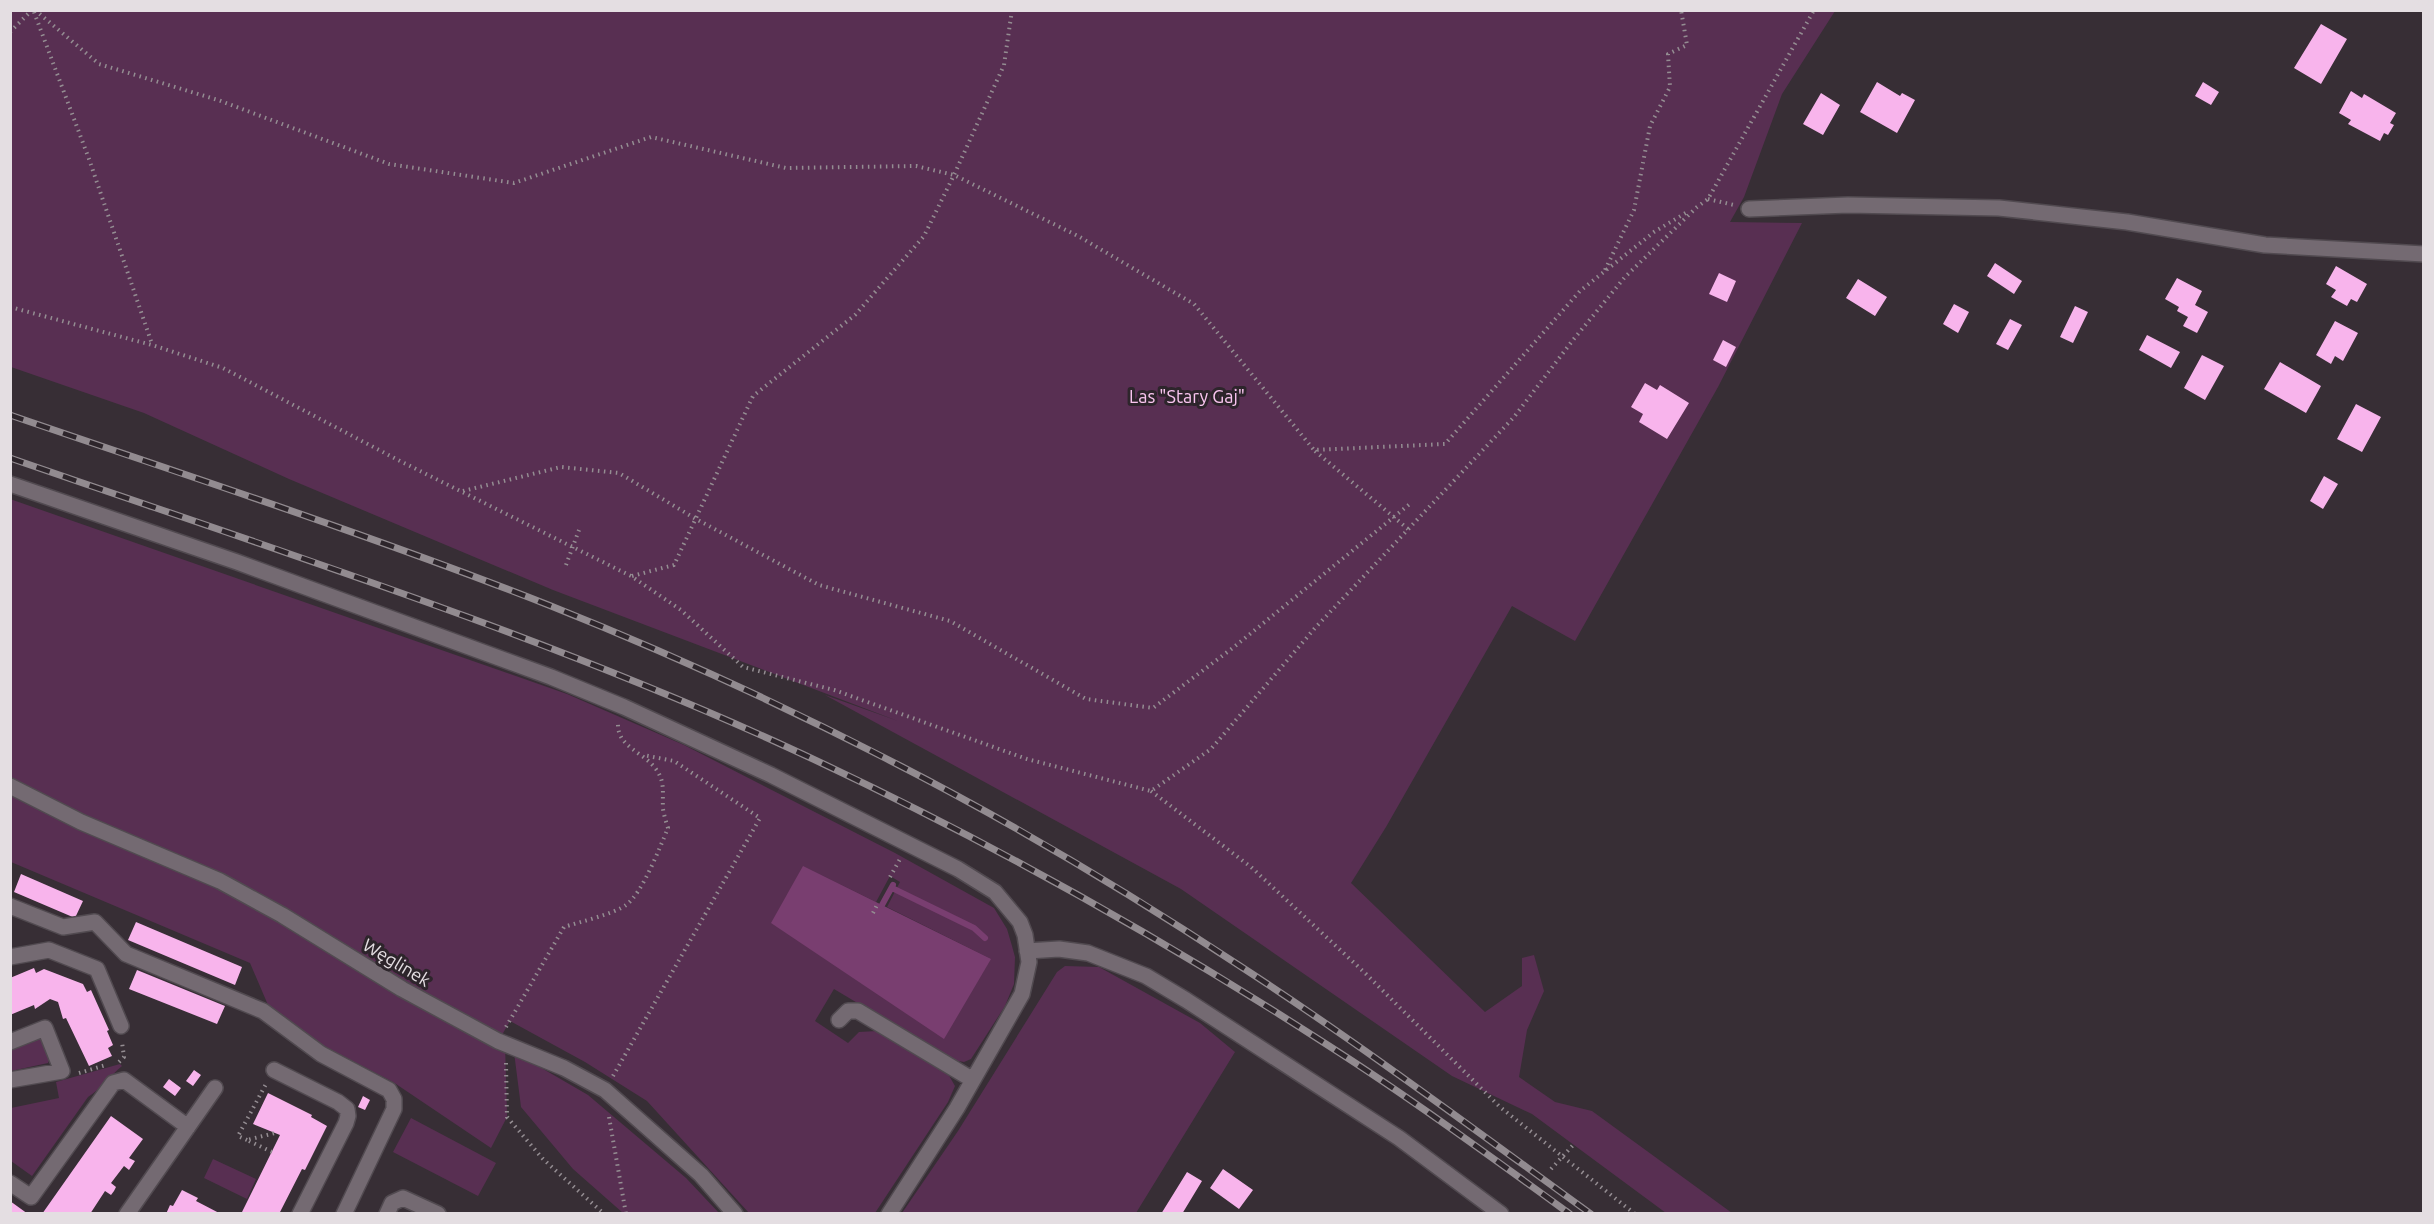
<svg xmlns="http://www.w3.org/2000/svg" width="2434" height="1224" viewBox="0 0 2434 1224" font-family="Ubuntu,sans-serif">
	<rect width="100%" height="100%" fill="#372e35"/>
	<path fill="#582f52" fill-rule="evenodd" d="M11,11h1824l-53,83 -38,103 -14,25 72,1 -84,164 -143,254 -63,-35 -126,221 -35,56 134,129 37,-26v-28l12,-3 10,36 -17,39 -8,47 36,25 37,9 140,102h-66l-134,-99 -80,-38 -271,-187 -356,-194 73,26 -345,-131 -264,-111 -145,-66 -133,-46z
		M10,499l557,195 117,51 211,108 99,55 13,21 5,17 3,11 -1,27 -9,22 -34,53 -7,3 -11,-2 -119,-71 -19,32 33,22 11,-11 18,-1 70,41 8,14 -7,16 -73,111h-126l-102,-112 -62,-39 -75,-41 -11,19 6,3 2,74 -16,31 -98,-66 -69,-36 -56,-41 -18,-42 -239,-101zM803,866l73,36 14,-26 10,6 -13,25 104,52z
		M1065,966l34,1 101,56 35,29 -99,161h-234l56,-82 99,-159z
		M38,1037l4,2 8,19 -2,5 -37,8v-23z
		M514,1052l74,43 98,83 33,35h-96l-50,-44 -52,-62z
		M120,1064l2,2c-12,10 -20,22 -34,31l-56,79 -21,-15v-53l48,-10 -3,-16z
		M411,1118l85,45 -18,33 -85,-44z
		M213,1159l43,20 -9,20 -43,-21z"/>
	<path fill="#793e70" d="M803,866l188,93 -47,80 -173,-116z"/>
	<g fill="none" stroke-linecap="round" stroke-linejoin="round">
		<path stroke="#793e70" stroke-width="6" d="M892,888l82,40 11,10
			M882,905l11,-20"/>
	</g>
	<path fill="#f8b4ec" d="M2321,24l26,15 -26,45 -27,-16z
		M1877,82l23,14 2,-3 13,7 -18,33 -37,-21z
		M2203,82l16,10 -8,13 -16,-9z
		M2351,91l11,7 2,-4 32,19 -6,10 4,2 -6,10 -4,-2 -4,8 -32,-17 3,-4 -12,-7z
		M1821,93l19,12 -17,30 -20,-11z
		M1995,263l27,18 -8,13 -27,-18z
		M2336,266l31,18 -10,18 -6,-3 -4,7 -16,-9 5,-7 -10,-6z
		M1719,273l17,8 -9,21 -18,-8z
		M2177,278l25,13 -7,14 13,7 -11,21 -14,-7 5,-9 -11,-6 2,-4 -14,-8z
		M1858,279l29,18 -12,19 -29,-18z
		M1954,304l15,8 -11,21 -15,-9z
		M2075,306l13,6 -15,31 -13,-6z
		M2010,319l12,6 -14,25 -12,-6z
		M2335,321l23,12 -15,28 -8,-5 -4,8 -15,-9z
		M2147,335l33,17 -9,16 -32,-18z
		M1723,340l13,7 -10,20 -13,-7z
		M2202,355l22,11 -19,34 -21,-12z
		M2280,362l41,24 -15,27 -42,-24z
		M1645,383l12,7 3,-5 29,18 -22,36 -28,-17 4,-8 -12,-7z
		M2356,404l25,13 -19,35 -25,-13z
		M2324,476l14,8 -15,25 -13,-8z
		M21,874l62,27 -8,17 -61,-26z
		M136,922l106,45 -7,18 -107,-45z
		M34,968l2,5 8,-4 39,15 4,8 4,-2 18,40 -2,1 6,14 -5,3 4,8 -23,10 -23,-48 -3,1 -5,-17 -8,-3 -15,10 -1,-4 -24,10v-37z
		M137,970l88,36 -8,18 -88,-35z
		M194,1070l7,5 -8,11 -7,-5z
		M169,1079l12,9 -6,8 -12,-9z
		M268,1093l44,22 -1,2 16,9 -22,44 -3,-1 -23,45h-35l-2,-2 38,-77 -27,-11z
		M363,1096l7,4 -5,10 -7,-3z
		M111,1116l32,23 -14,19 6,3 -6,9 -5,-4 -13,17 5,4 -2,4 -3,4 -6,-4 -15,23h-48z
		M1223,1169l30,21 -14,19 -29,-21z
		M1187,1172l15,9 -20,33h-21z
		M182,1190l16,8 -2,3 25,13h-55l4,-9 3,1z
		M10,1201l18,13h-18z"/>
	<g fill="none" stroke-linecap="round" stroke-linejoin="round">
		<g stroke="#514a50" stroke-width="18">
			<path id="minor" d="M1749,209l99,-4 151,3 128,14 138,23 159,9
				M10,484l227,78 314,115 73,30 147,68 187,94 37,23 25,30 5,13 4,27 -7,32 -65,114 -68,106
				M10,786l71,36 139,59 62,34 120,74 96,52 66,27 41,22 96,85 34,39
				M10,906l53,21 32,-5 31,32 137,57 58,43 68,36 5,9v10l-50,105
				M1027,951l32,-2 29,4 58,23 40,24 213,138 102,76
				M10,957l39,-7 48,19 24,57
				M839,1020l9,-9h10l115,69
				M10,1042l35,-14 17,43 -52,9
				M274,1070l64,32 9,7 1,7 -2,7 -46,91
				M10,1183l21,14 82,-114 11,-3 64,47
				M127,1214l88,-126
				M387,1214l5,-11 11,-5 35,16"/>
		</g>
		<path stroke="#948d92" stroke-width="4" stroke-dasharray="1.5 4.5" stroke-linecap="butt" d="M35,10l64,54 119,36 171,64 125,19 137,-46 135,31 130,-2 38,9 124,61 116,68 120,146 131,-6 135,-153 74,-59 35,-21
			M34,12l55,147 63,185
			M10,32l22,-22
			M1708,199l26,6
			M1605,270l29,-60 16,-84 20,-39 -2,-33 19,-9 -6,-35
			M10,307l142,38 71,23 177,93 231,115 50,34 62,57 91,23 193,69 124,32 60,-42 104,-121 199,-211 59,-77 52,-63 72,-70 11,-8 106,-189
			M1315,451l93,78
			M463,491l98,-24 58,6 77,46 123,66 131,36 136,78 67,9 81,-61 177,-144
			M566,565l13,-35
			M632,576l42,-11 79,-169 102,-81 69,-79 30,-61 50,-110 8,-55
			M1151,791l100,76 114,106 135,134 135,107
			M890,877l10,-18
			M873,913l5,-10
			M506,1027l58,-100c15,-5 50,-13 62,-22 16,-11 34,-58 42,-77 -2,-6 -4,-13 -5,-19 -1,-15 3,-28 -8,-41 -13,-17 -38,-21 -37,-45
			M119,1062l5,-5 -2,-15
			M506,1063l1,54 36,42 61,55
			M79,1073l27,-8
			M613,1076l147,-258 -86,-57 -31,-6
			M609,1117l17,97
			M247,1140l-9,-4 28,-52
			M272,1152l-25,-12 28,-7
			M1551,1169l24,-26"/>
		<use href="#minor" stroke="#746a72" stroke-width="15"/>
		<g stroke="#928b90" stroke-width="7">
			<path id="rail" d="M10,415c181,62 363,121 541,191 113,45 225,96 334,152 122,62 240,132 355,208 120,78 235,164 351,248
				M10,458c257,89 516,171 764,283 191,87 375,189 552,303 83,53 164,112 244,170"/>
		</g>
		<use href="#rail" stroke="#2d252b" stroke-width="4.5" stroke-dasharray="14" stroke-linecap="butt"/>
	</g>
	<g text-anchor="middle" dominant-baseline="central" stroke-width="6" stroke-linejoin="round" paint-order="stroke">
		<g font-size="18" fill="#fac5f0" stroke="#2d252b">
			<text x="1187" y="396">Las "Stary Gaj"</text>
		</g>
		<g font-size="18" fill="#e4dee2" stroke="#2d252b">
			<text transform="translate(397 962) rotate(31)">Węglinek</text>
		</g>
	</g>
	<rect width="2434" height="1224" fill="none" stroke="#e4dee2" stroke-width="24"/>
</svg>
